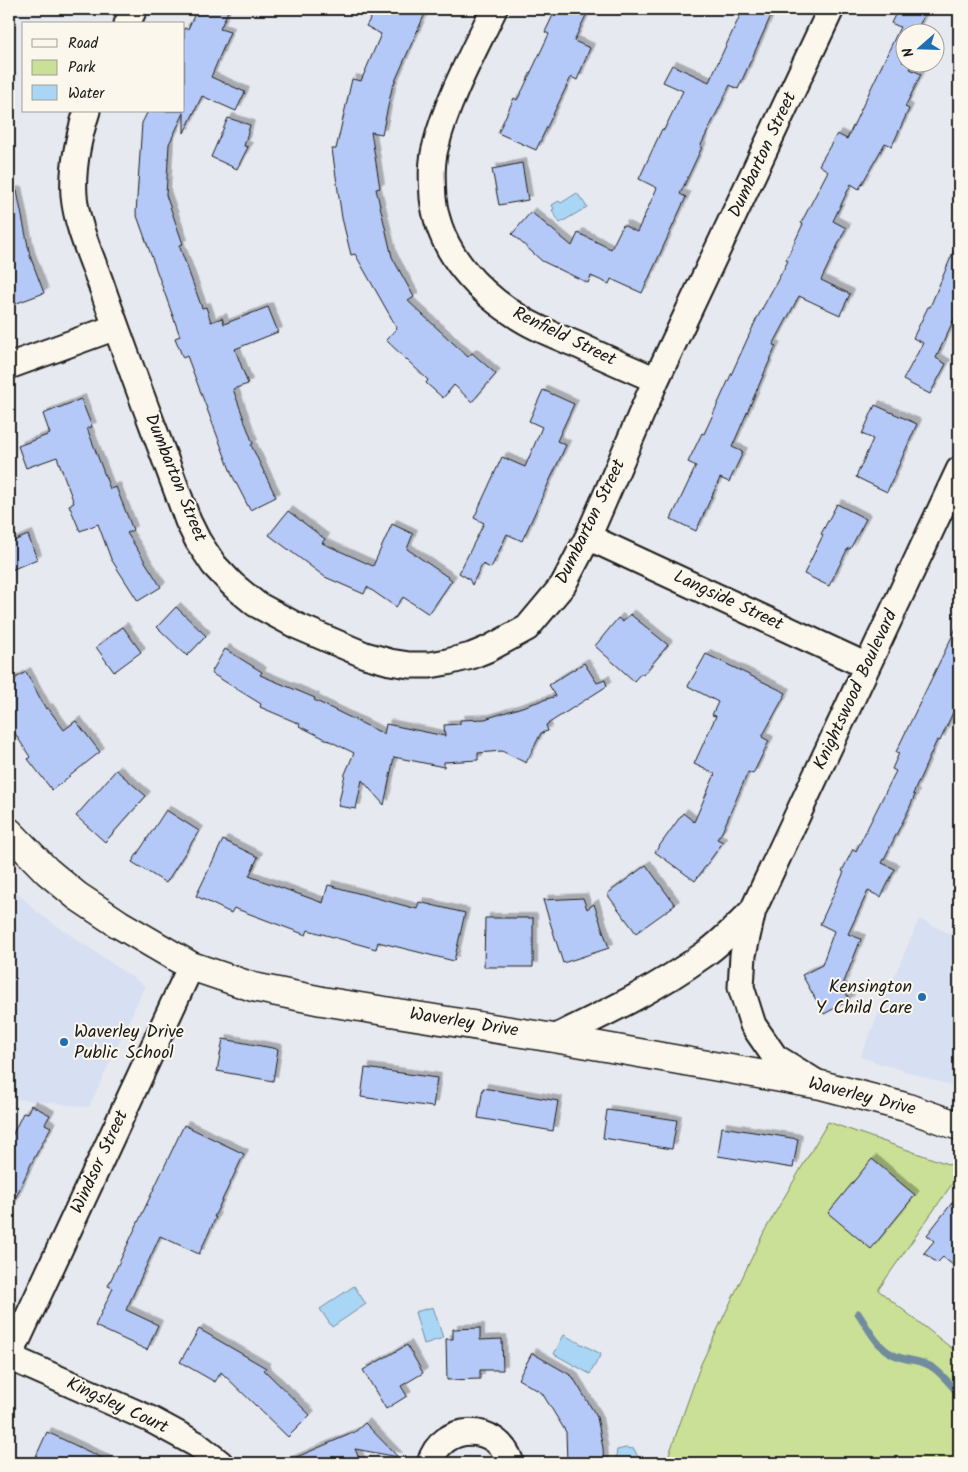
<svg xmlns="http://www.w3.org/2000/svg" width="968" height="1472" viewBox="0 0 968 1472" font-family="Kalam,sans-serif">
	<defs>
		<filter id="shadow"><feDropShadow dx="4.5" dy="-4.5" stdDeviation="0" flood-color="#0004"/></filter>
	</defs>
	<rect width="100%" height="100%" fill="#e6e9f0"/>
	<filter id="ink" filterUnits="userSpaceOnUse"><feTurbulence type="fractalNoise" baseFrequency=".02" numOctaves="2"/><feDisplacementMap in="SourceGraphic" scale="10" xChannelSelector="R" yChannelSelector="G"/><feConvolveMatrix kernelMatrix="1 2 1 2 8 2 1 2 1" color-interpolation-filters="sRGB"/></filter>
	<g filter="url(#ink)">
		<path fill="#d7dff2" d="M9,884l29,29 107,73 -56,121 -80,-9z
			M919,919l40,19v152l-19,-8 -80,-25z"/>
		<path fill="#cae096" stroke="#737e59" d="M828,1122l131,46v6l-81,116 81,64v109h-293l35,-99 63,-132z"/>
		<path fill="#aad6f6" stroke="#718c9f" d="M577,193l10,14 -27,16 -8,-13 2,-1 -2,-4 7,-4 2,2z
			M354,1286l12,18 -34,23 -12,-18z
			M433,1307l10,31 -19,6 -9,-32z
			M564,1335l37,19 -11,20 -36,-20z
			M626,1448l8,1 4,8v6h-19l-3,-5 1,-8z"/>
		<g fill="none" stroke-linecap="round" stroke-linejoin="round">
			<path stroke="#718c9f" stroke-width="7" d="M858,1313c11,16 20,38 41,44 11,4 22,3 33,10 11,7 18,18 27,27"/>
		</g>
		<path fill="#b5c9f8" stroke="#1c1c1c" filter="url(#shadow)" d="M197,9h32l-9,20 10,3 -19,45 34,15 -9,19 -34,-15 -18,37v-20l-15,31 -3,51 17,49 -4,1 23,63 4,-1 5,15 11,-4 2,6 44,-17 10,25 -43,17 13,35 -15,5 20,55 -2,1 25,52 -26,13 -18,-35 -45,-119 -4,2 -8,-20 5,-2 -44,-123 6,-90 6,-12h36v-83l4,1z
			M376,9h51l-35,79 -10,46 -11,-2 9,56 -4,1 16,68 22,40 -6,4 60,56 4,-4 24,21 -24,28 -18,-17 -11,13 -17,-15 2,-3 -42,-40 11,-12 -42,-74 -4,1 -9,-37 -10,-69h4l16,-70 9,2 20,-47 -15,-8z
			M556,9h22l9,4 -13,28 16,7 -13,32 -6,-3 -35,73 -38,-17 16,-35 3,2 6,-11 26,-55 -4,-2z
			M743,9h31l-36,80 -8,-4 -30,62h2l-22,47 6,3 -44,96 -31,-14 -2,5 -18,-8 -3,7 -46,-22 -30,-27 19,-22 41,34 6,-13 33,16 12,-24 14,7 20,-44 -18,-9 23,-50 2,1 19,-39 -20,-9 9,-17 37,17z
			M898,9h29l-11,23h-10v24l-4,6h11l-3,7 11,5 -16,33 4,2 -17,37 -7,-3 -26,46 -8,-5 -18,37 13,7 -25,52 29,14 -10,21 -41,-19 -26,49 3,1 -44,101 11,5 -14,30 -9,-4 -24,53 -25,-12 25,-53 -8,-4 14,-29 2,1 52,-114 32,-59 -2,-1 17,-36 -2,-1 27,-52 -9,-6 18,-31 10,5 53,-112 -9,-4z
			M228,118l22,7 -6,21 4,1 -11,22 -26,-12z
			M522,163l6,37 -29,5 -7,-36z
			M17,191l13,65 14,37 -35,13v-114z
			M959,238v70l-23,50 10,6 -16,30 -27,-14 20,-37 -10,-5 15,-31h2z
			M543,390l31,14 -17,37 9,4 -44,96 -15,-7 -16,34 -9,-4 -10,21 -3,-6 -10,-6 25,-50 -10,-5 28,-61 23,10 17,-40 -13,-6z
			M81,399l11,28 -5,1 23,61 6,-2 17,43 -6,3 34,54 -23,14 -27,-42 -13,-35 -18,7 -11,-26 5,-2 -17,-46 -31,11 -8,-22 32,-12 -7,-20z
			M875,405l42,19 -30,68 -31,-15 17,-38 -11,-5z
			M837,504l29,15 -16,30 -2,-1 -19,38 -25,-12 19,-39 -2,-1z
			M288,511l37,28 -3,4 51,23 19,-42 21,10 -6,15 45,31 -23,34 -26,-17 -7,10 -29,-20 -3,7 -39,-17 -56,-42z
			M28,535l9,24 -28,12v-28z
			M176,607l30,29 -19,20 -30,-29z
			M630,614l38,31 -25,30 -2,-2 -7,8 -39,-35 23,-28 5,4z
			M959,622v77l-19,42 -3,-1 -24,54 2,1 -7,16 -26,52 13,6 -14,28 -13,-6 -20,43 13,5 -19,48 8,13 -26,14 -22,-39 20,-10 12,-34 -14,-7 24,-52 -2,-1 11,-22 3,2 40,-80 -4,-2 7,-16 -3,-1z
			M123,627l18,25 -27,20 -18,-25z
			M225,649l37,23 -2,3 55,23 -1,2 70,34 2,-10 59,12 -1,-11 16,-1v-4l25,-1 71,-23 -7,-11 35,-22 13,20 8,-3 2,6 -61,39 2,6 -7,2 -15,30 -24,-12 -24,2v7l-34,2v5l-50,-10 -10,48 -22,-25 -6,29 -18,-3 7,-32 9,-21 -55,-27 1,-2 -40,-17 1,-3 -50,-31z
			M706,654l80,39 -24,44 7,4 -16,33 -5,-2 -26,60 -5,7 6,3 -28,39 -40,-29 28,-39 11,9 21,-48 -21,-10 22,-48 -4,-1 6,-13 -30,-16z
			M26,672l20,37 2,-1 16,22 12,-9 24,31 -48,38 -24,-31 2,-2 -21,-33v-42z
			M116,770l30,26 -41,46 -29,-26z
			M166,810l33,21 -33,52 -34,-21z
			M223,840l35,17 -9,19 74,27 5,-18 89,24 2,-7 46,11 -11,48 -76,-19 -2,7 -68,-19 -2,5 -72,-27 -3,5 -35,-17z
			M646,865l29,40 -39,28 -29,-39z
			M583,898l4,11 7,-5 15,44 -46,15 -20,-63z
			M485,918h48v49h-49z
			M223,1039l55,10 -5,32 -56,-10z
			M365,1068l72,10 -4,29 -72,-10z
			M483,1088l75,13 -5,30 -75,-13z
			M31,1105l19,10 -5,9 6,3 -20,37 -22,48v-70l14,-29 4,1z
			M607,1110l70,10 -5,29 -69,-11z
			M184,1125l60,29 -30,63h2l-17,37 -39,-18 -34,74 32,15 -11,25 -52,-24 18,-38 -5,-2z
			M722,1127l76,12 -5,29 -75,-12z
			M872,1159l43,36 -44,54 -43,-36z
			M959,1194v76l-16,-13 -6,6 -13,-10 10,-12 -7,-6z
			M480,1328v12l22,-1 1,31h-23v9l-33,1 -1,-41h7v-10z
			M199,1329l67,39 -2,2 46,45 -22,22 -67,-65 -6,10 -35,-20z
			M407,1345l16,28 -22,13 6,10 -21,13 -23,-39z
			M532,1353l40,23 25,41 6,31 1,15h-37l-1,-31 -24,-39 -24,-14z
			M365,1423l33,34 -43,-8 6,14h-78l72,-31z
			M47,1432l66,31h-80z"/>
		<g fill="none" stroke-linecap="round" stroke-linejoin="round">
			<g stroke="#1c1c1c" stroke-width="29">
				<path id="street" d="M494,9c-21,44 -46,89 -58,136 -5,17 -4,35 -3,53 6,55 46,96 92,123 17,10 36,17 55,25 25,12 51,23 76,34
					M127,24l7,-15
					M87,111c-9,28 -15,56 -13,85 3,32 19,64 29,94 27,78 57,154 85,231l10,20 16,24 19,20 23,19 41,22 68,29 25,7 19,3h21l17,-3 24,-6 17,-7 39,-21 36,-43 25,-48 68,-157 175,-371
					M9,366l107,-39
					M588,537l279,129
					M554,1038c52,-25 104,-50 151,-84 17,-12 33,-29 48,-44
					M817,1083l-42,-26 -22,-32 -12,-38 2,-32 10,-45 206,-440
					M9,1357l141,62 46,25 24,19
					M9,1358l182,-392
					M430,1463c12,-41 68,-41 81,0"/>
			</g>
			<g stroke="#1c1c1c" stroke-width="31">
				<path id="secondary" d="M9,832l38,39 30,25 42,28 72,42 62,21 69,14 232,37 267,47 84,22 54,19"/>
			</g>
			<use href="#street" stroke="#fbf7ec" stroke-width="25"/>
			<use href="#secondary" stroke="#fbf7ec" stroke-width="28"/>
		</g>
	</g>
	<g fill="#1f6fb2" stroke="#fbf7ec" stroke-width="2">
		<circle cx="922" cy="997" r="5"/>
		<circle cx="64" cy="1042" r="5"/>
	</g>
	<g text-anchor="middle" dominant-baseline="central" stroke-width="4" stroke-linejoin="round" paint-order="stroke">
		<g font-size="18" fill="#1c1c1c" stroke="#fbf7ec">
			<text transform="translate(763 155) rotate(-65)">Dumbarton Street</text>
			<text transform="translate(564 337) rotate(26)">Renfield Street</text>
			<text transform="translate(175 478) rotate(68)">Dumbarton Street</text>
			<text transform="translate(591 522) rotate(-64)">Dumbarton Street</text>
			<text transform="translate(728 601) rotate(25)">Langside Street</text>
			<text transform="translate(856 690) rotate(-65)">Knightswood Boulevard</text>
			<text transform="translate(464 1023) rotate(9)">Waverley Drive</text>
			<text transform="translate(862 1097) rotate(14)">Waverley Drive</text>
			<text transform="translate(100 1162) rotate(-65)">Windsor Street</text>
			<text transform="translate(117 1406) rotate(25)">Kingsley Court</text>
		</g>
		<g font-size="18" fill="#1c1c1c" stroke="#fbf7ec" text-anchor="end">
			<text x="912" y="987">Kensington<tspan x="912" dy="21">Y Child Care</tspan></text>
			<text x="74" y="1032" text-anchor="start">Waverley Drive<tspan x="74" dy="21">Public School</tspan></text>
		</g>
	</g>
	<rect width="968" height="1472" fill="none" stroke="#fbf7ec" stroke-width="30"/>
	<rect x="15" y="15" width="938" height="1442" fill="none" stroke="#1c1c1c" stroke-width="2" filter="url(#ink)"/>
	<rect x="22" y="22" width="162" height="90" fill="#fbf7ec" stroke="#a29f99"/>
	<rect x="32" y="39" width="25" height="8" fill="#fbf7ec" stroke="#a29f99"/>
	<text x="68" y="48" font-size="15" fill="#1c1c1c">Road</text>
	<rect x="32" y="60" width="25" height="15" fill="#cae096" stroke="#a29f99"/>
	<text x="68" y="72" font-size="15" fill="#1c1c1c">Park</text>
	<rect x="32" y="85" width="25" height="15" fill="#aad6f6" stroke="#a29f99"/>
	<text x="68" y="98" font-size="15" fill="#1c1c1c">Water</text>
	<g transform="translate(920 48) rotate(250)"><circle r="24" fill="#fbf7ec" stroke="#a29f99"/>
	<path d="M0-4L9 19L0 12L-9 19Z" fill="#1f6fb2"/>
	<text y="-8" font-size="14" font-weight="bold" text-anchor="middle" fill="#1c1c1c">N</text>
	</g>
</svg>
